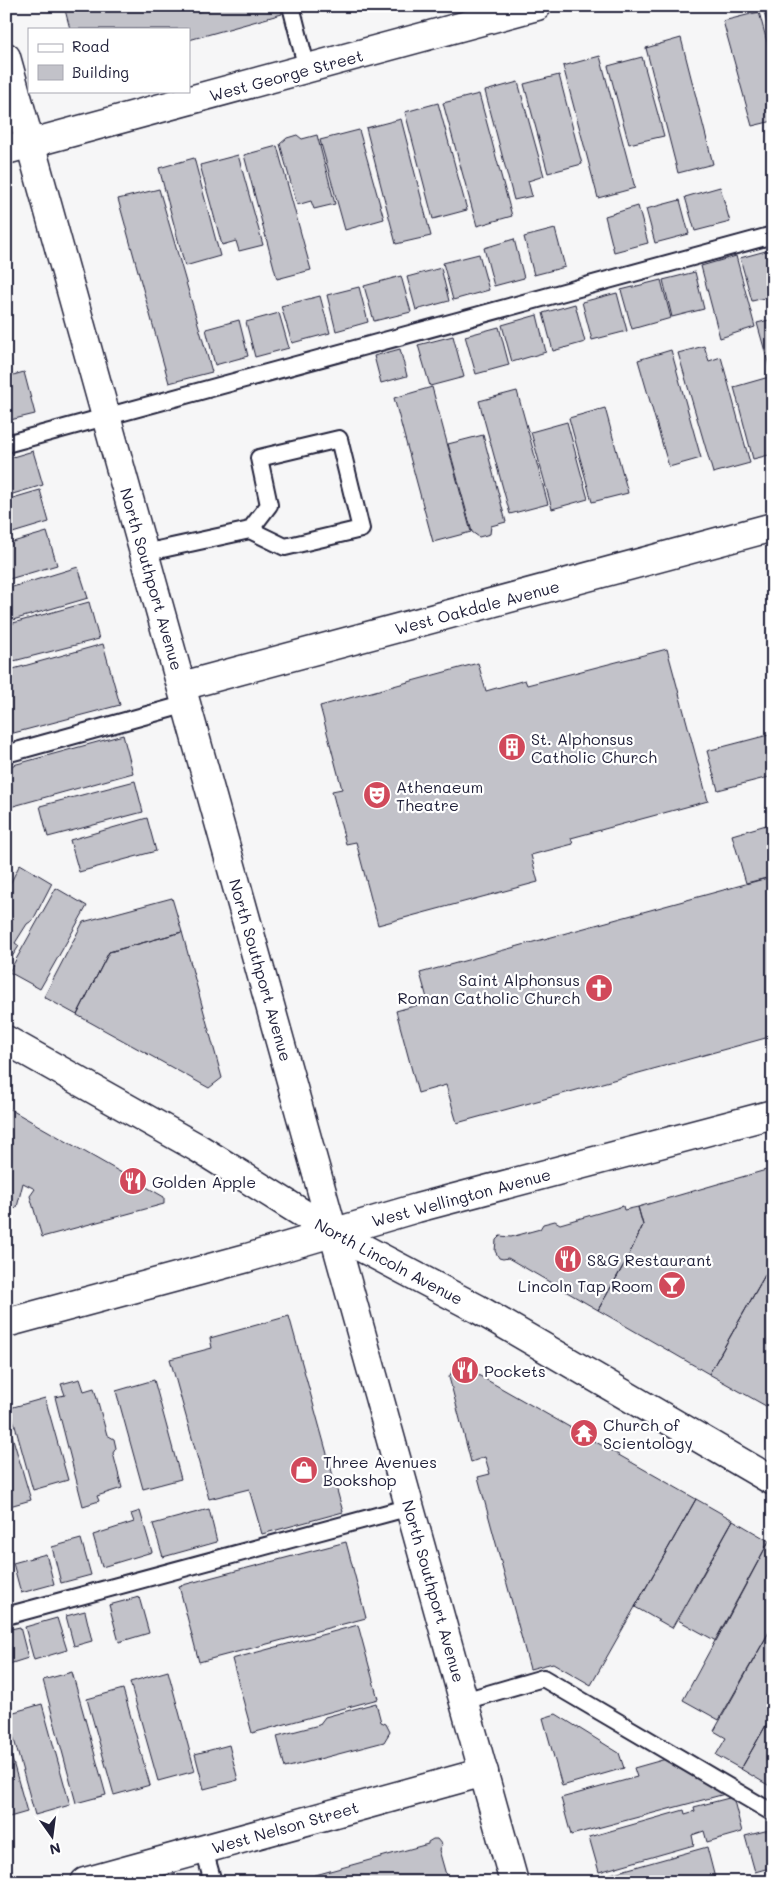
<svg xmlns="http://www.w3.org/2000/svg" width="779" height="1888" viewBox="0 0 779 1888" font-family="Mali,sans-serif">
	<rect width="100%" height="100%" fill="#f6f6f7"/>
	<filter id="ink" filterUnits="userSpaceOnUse"><feTurbulence type="fractalNoise" baseFrequency=".02" numOctaves="2"/><feDisplacementMap in="SourceGraphic" scale="10" xChannelSelector="R" yChannelSelector="G"/><feConvolveMatrix kernelMatrix="1 2 1 2 8 2 1 2 1" color-interpolation-filters="sRGB"/></filter>
	<g filter="url(#ink)">
		<path fill="#c2c2c9" stroke="#22223b" d="M64,6h70l1,4 13,-4h48l2,6 22,-6h60l2,8 -93,26v-11h-119z
			M773,10v37l-9,-35z
			M759,12l14,52v57l-21,5 -29,-105z
			M681,38l32,126 -35,9 -32,-125z
			M600,56l35,132 -37,10 -35,-132z
			M642,57l22,79 -35,8 -21,-78z
			M559,75l23,89 -34,9 -24,-89z
			M518,82l26,94 -16,5 4,15 -18,4 -29,-109z
			M479,94l33,122 -35,10 -34,-123z
			M438,103l29,107 -34,9 -28,-107z
			M401,119l30,117 -35,8 -30,-116z
			M359,130l25,89 -39,11 -25,-90z
			M297,135l5,4 15,-4 18,69 -21,5 -3,-8 -14,4 -17,-61 7,-6z
			M277,146l34,124 -34,9 -33,-124z
			M238,155l25,90 -24,6 -3,-10 -14,4 -22,-80z
			M194,158l26,98 -35,10 -26,-98z
			M773,172v19l-5,-18z
			M720,187l10,35 -35,9 -10,-34z
			M159,189l53,183 -43,11 -51,-184z
			M680,200l9,34 -34,9 -9,-34z
			M638,206l10,37 -34,9 -9,-36z
			M555,229l10,38 -31,8 -10,-38z
			M514,239l10,39 -30,8 -10,-38z
			M773,249v47l-21,5 -12,-43z
			M479,254l10,36 -36,10 -10,-37z
			M736,256l19,71 -35,11 -19,-72z
			M441,268l8,33 -33,9 -9,-33z
			M695,272l9,37 -32,8 -9,-37z
			M401,276l10,36 -37,9 -10,-35z
			M661,280l10,38 -39,11 -11,-39z
			M359,287l9,35 -32,9 -9,-36z
			M617,293l10,38 -35,9 -10,-38z
			M320,296l10,37 -38,10 -11,-37z
			M575,304l10,38 -32,9 -10,-38z
			M279,313l10,35 -34,9 -9,-35z
			M537,315l9,37 -34,10 -10,-37z
			M773,319v61l-16,-57z
			M239,320l9,36 -33,9 -9,-36z
			M499,327l10,38 -33,9 -11,-38z
			M453,336l11,41 -34,9 -12,-41z
			M704,346l5,15 12,-4 29,106 -37,10 -35,-120z
			M400,349l7,27 -26,7 -7,-27z
			M671,350l30,108 -32,9 -31,-107z
			M24,372l11,42 -29,7v-44z
			M769,377l4,12v65l-20,5 -19,-72z
			M432,387l39,145 -38,10 -39,-144z
			M517,391l31,113 -38,10 -31,-113z
			M605,408l23,85 -36,9 -23,-84z
			M567,422l21,77 -36,10 -21,-77z
			M483,435l23,87 -15,4 -1,8 -11,3 -7,-5 -24,-88z
			M33,451l10,34 -37,11v-37z
			M40,490l9,32 -43,13v-35z
			M47,532l10,33 -51,15v-36z
			M78,567l10,31 -82,24v-33z
			M89,602l10,37 -93,24v-38z
			M103,644l17,61 -114,30v-64z
			M667,649l41,152 -137,37 2,6 -42,11 7,27 -160,43 -22,-83 -10,2 -14,-53 10,-2 -22,-83 158,-43 8,28 39,-11 2,5z
			M772,734l1,42 -55,14 -11,-39z
			M123,735l10,38 -123,34 -4,-15v-25z
			M135,781l8,31 -95,25 -8,-31z
			M147,818l9,33 -77,21 -9,-32z
			M773,823v60l-2,-6 -25,6 -14,-48z
			M20,864l32,19 -19,37 -6,4 -12,19 4,3 -13,20v-68l3,-4 -3,-2z
			M771,877l2,6v153l-316,87 -11,-38 -28,8 -22,-82 32,-9 -8,-29z
			M56,888l31,18 -47,83 -31,-17z
			M172,898l10,34 -73,20 -32,63 -33,-18 39,-75z
			M182,932l40,146 -13,10 -132,-73 32,-63z
			M6,1107l158,90v7l-122,33 -12,-41 5,-7 -12,-6 -6,24 -11,4z
			M773,1168v93l-64,113 -111,-64 28,-49 17,-36 -5,-18z
			M623,1206l1,4 14,-3 5,18 -17,36 -28,49 -90,-52 -5,1 -4,-1 -4,-7 1,-11 4,-4 11,1 29,-8 3,-5 12,-3 5,3z
			M773,1261v149l-64,-36z
			M289,1316l54,196 -81,22 -13,-45 -40,10 -39,-140 42,-11 -2,-10z
			M457,1363l239,136 -105,186 -38,-22 -23,6 -52,-192 12,-3 -5,-17 -14,5 -22,-85z
			M80,1379l4,12 10,-3 13,47 7,4 2,9 -3,5 9,35 -25,8 2,5 -16,5 -28,-109 10,-2 -4,-11z
			M154,1380l27,99 -38,10 -27,-98z
			M45,1398l23,82 -35,10 -23,-82z
			M6,1415l25,85 -25,7z
			M696,1499l37,21 -61,108 -37,-21z
			M209,1509l8,33 -54,15 -10,-33z
			M140,1511l12,41 -50,15 -9,-32 41,-13 -3,-8z
			M733,1520l36,21 -53,100 -38,-21z
			M81,1539l10,36 -30,8 -9,-36z
			M769,1541l4,2v82l-54,95 -36,-20z
			M346,1542l20,76 -167,44 -20,-76z
			M46,1554l8,30 -33,9 -8,-30z
			M139,1597l10,36 -30,9 -10,-37z
			M85,1611l7,30 -18,5 -8,-30z
			M57,1618l10,32 -33,10 -9,-33z
			M358,1625l20,74 -126,34 -20,-74z
			M773,1625v88l-32,56 -25,-14 10,-17 -12,-7z
			M20,1627l8,31 -22,7v-35z
			M168,1671l27,100 -37,10 -28,-99z
			M72,1672l34,123 -30,8 -33,-123z
			M123,1689l27,96 -36,10 -27,-96z
			M376,1703l5,19 5,2 4,8 -6,10 -99,26 -8,-32 42,-11 6,-8z
			M42,1704l28,101 -35,10 -28,-101z
			M773,1713v75l-32,-19z
			M556,1714l63,39 5,15 -62,18 -19,-68z
			M6,1737l21,75 -21,6z
			M229,1745l9,35 -34,9 -9,-35z
			M666,1759l59,35 -154,41 -10,-37 76,-21 -3,-9z
			M733,1797l9,35 -35,10 -3,-11 -12,4 2,10 -95,27 -10,-35 95,-27 1,4 10,-3 -1,-4z
			M773,1829v38l-18,5 -10,-36z
			M433,1839h4l5,6 -3,5 9,32h-158l138,-38v-2z
			M707,1847l9,35h-107l-2,-7z
			M773,1877v5h-19z"/>
		<g fill="none" stroke-linecap="round" stroke-linejoin="round">
			<g stroke="#22223b" stroke-width="20">
				<path id="lane" d="M291,6l16,63
					M6,444l767,-209
					M144,553l106,-23 35,17 76,-18 -22,-90 -80,19 10,47 -19,25
					M6,754l181,-50
					M6,1616l404,-109
					M464,1701l79,-23 230,135
					M204,1850l9,32"/>
			</g>
			<g stroke="#22223b" stroke-width="31">
				<path id="street" d="M6,150l531,-144
					M182,686l591,-159
					M6,1323l241,-65 170,-50 356,-94
					M85,1882l399,-110"/>
			</g>
			<g stroke="#22223b" stroke-width="31">
				<path id="secondary" d="M6,57l508,1825
					M6,1040l192,108 136,85 144,76 295,172"/>
			</g>
			<use href="#lane" stroke="#fff" stroke-width="16"/>
			<use href="#street" stroke="#fff" stroke-width="28"/>
			<use href="#secondary" stroke="#fff" stroke-width="28"/>
		</g>
	</g>
	<defs>
		<g id="building-disc" transform="scale(1.4375)"><circle r="9.5" fill="#d1495b" stroke="#fff"/><path d="M-4-6H4V6H1V3H-1V6H-4ZM-2.5-4.3h1.7v1.8h-1.7ZM.8-4.3h1.7v1.8H.8ZM-2.5-1h1.7V.8h-1.7ZM.8-1h1.7V.8H.8Z" fill="#fff"/></g>
		<g id="theatre-disc" transform="scale(1.4375)"><circle r="9.5" fill="#d1495b" stroke="#fff"/><path d="M-5-5.5Q0-4 5-5.5V0Q5 5 0 6Q-5 5-5 0ZM-3.3-2.5H-1v1.5H-3.3ZM1-2.5H3.3v1.5H1ZM-2.8 1Q0 5.5 2.8 1Z" fill="#fff"/></g>
		<g id="church-disc" transform="scale(1.4375)"><circle r="9.5" fill="#d1495b" stroke="#fff"/><path d="M-1.2-6h2.4v3.5h3.3v2.4h-3.3V6h-2.4V-.1h-3.3v-2.4h3.3Z" fill="#fff"/></g>
		<g id="restaurant-disc" transform="scale(1.4375)"><circle r="9.5" fill="#d1495b" stroke="#fff"/><path d="M-5-6h1v4h1v-4h1v4h1v-4h1v5L-1.5 .5V6h-2V.5L-5-1ZM5-6V6H3V1.5H1.5Q1.5-4 5-6Z" fill="#fff"/></g>
		<g id="bar-disc" transform="scale(1.4375)"><circle r="9.5" fill="#d1495b" stroke="#fff"/><path d="M-6-5H6L.8 .8V4.5H3.5V6h-7V4.5H-.8V.8Z" fill="#fff"/></g>
		<g id="temple-disc" transform="scale(1.4375)"><circle r="9.5" fill="#d1495b" stroke="#fff"/><path d="M0-6L5-2H3V0L6.5 2.5H4V6H1.5V3h-3V6H-4V2.5H-6.5L-3 0V-2H-5Z" fill="#fff"/></g>
		<g id="shop-disc" transform="scale(1.4375)"><circle r="9.5" fill="#d1495b" stroke="#fff"/><path d="M-5-2.5h2.3a2.7 3.5 0 0 1 5.4 0H5L5.5 6h-11ZM-1.5-2.5h3a1.5 2.3 0 0 0-3 0Z" fill="#fff"/></g>
	</defs>
	<g fill-rule="evenodd">
		<use href="#building-disc" x="512" y="747"/>
		<use href="#theatre-disc" x="377" y="795"/>
		<use href="#church-disc" x="599" y="988"/>
		<use href="#restaurant-disc" x="133" y="1181"/>
		<use href="#restaurant-disc" x="568" y="1259"/>
		<use href="#bar-disc" x="672" y="1285"/>
		<use href="#restaurant-disc" x="465" y="1370"/>
		<use href="#temple-disc" x="584" y="1433"/>
		<use href="#shop-disc" x="304" y="1470"/>
	</g>
	<g text-anchor="middle" dominant-baseline="central" stroke-width="4.5" stroke-linejoin="round" paint-order="stroke">
		<g font-size="16" fill="#22223b" stroke="#fff">
			<text transform="translate(286 75) rotate(-15)">West George Street</text>
			<text transform="translate(152 579) rotate(74)">North Southport Avenue</text>
			<text transform="translate(477 607) rotate(-15)">West Oakdale Avenue</text>
			<text transform="translate(261 970) rotate(74)">North Southport Avenue</text>
			<text transform="translate(461 1197) rotate(-15)">West Wellington Avenue</text>
			<text transform="translate(389 1261) rotate(28)">North Lincoln Avenue</text>
			<text transform="translate(434 1591) rotate(74)">North Southport Avenue</text>
			<text transform="translate(285 1827) rotate(-16)">West Nelson Street</text>
		</g>
		<g font-size="16" fill="#22223b" stroke="#fff" text-anchor="start">
			<text x="531" y="738">St. Alphonsus<tspan x="531" dy="18">Catholic Church</tspan></text>
			<text x="396" y="786">Athenaeum<tspan x="396" dy="18">Theatre</tspan></text>
			<text x="580" y="979" text-anchor="end">Saint Alphonsus<tspan x="580" dy="18">Roman Catholic Church</tspan></text>
			<text x="152" y="1181">Golden Apple</text>
			<text x="587" y="1259">S&amp;G Restaurant</text>
			<text x="653" y="1285" text-anchor="end">Lincoln Tap Room</text>
			<text x="484" y="1370">Pockets</text>
			<text x="603" y="1424">Church of<tspan x="603" dy="18">Scientology</tspan></text>
			<text x="323" y="1461">Three Avenues<tspan x="323" dy="18">Bookshop</tspan></text>
		</g>
	</g>
	<rect width="779" height="1888" fill="none" stroke="#fff" stroke-width="25"/>
	<rect x="12" y="12" width="754" height="1863" fill="none" stroke="#22223b" stroke-width="2" filter="url(#ink)"/>
	<rect x="28" y="28" width="162" height="65" fill="#ffffff" stroke="#a7a7b1"/>
	<rect x="38" y="44" width="25" height="8" fill="#ffffff" stroke="#a7a7b1"/>
	<text x="72" y="52" font-size="15" fill="#22223b">Road</text>
	<rect x="38" y="65" width="25" height="15" fill="#c2c2c9" stroke="#a7a7b1"/>
	<text x="72" y="78" font-size="15" fill="#22223b">Building</text>
	<g transform="translate(52 1836) rotate(166)" stroke="#ffffff" stroke-width="4" paint-order="stroke">
	<path d="M0-4L9 19L0 12L-9 19Z" fill="#22223b"/>
	<text y="-8" font-size="14" font-weight="bold" text-anchor="middle" fill="#22223b">N</text>
	</g>
</svg>
